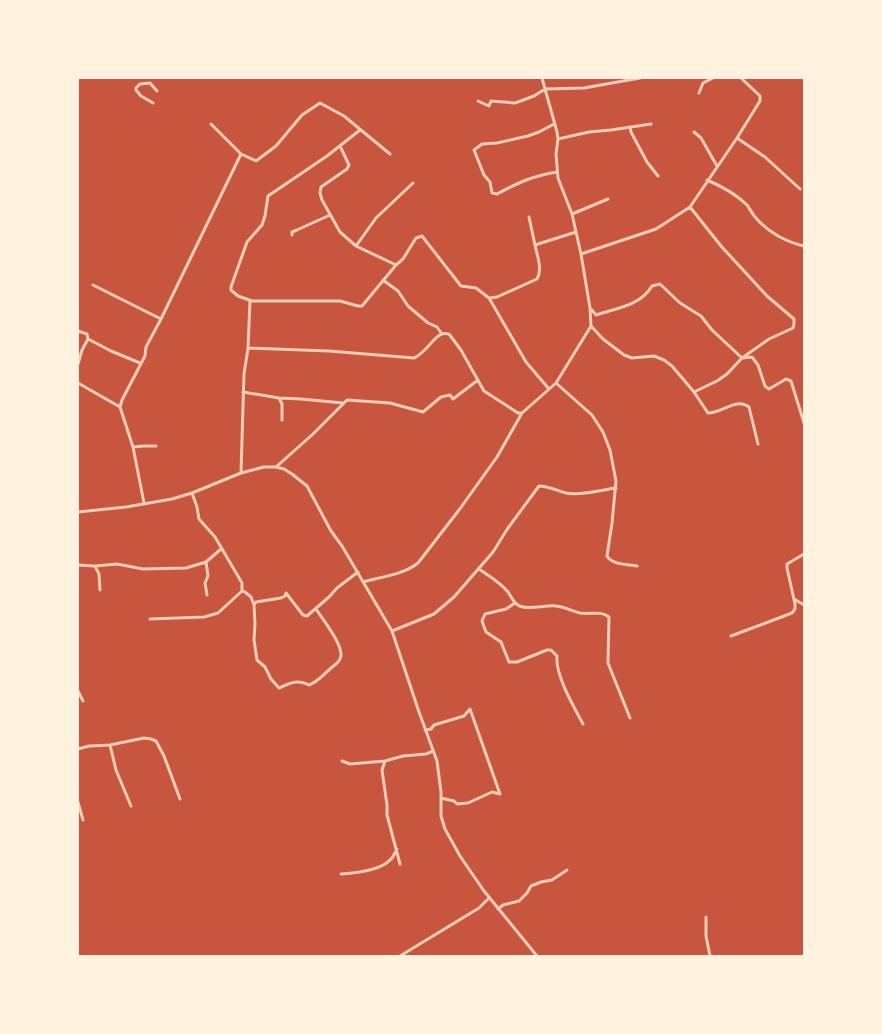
<svg xmlns="http://www.w3.org/2000/svg" width="882" height="1034" viewBox="0 0 882 1034" font-family="Quicksand,sans-serif">
	<rect width="100%" height="100%" fill="#c8553d"/>
	<g fill="none" stroke-linecap="round" stroke-linejoin="round">
		<path stroke="#f1ccb7" stroke-width="3" d="M699,93l4,-10 10,-5
			M478,101l11,5 2,-5 24,2 19,-7 11,-7 39,-1 56,-10
			M153,103l-12,-7 -5,-6v-2l4,-4 10,-1 7,8
			M211,124l30,30
			M554,124l-15,8 -11,4 -31,7 -15,1 -8,6 10,25 6,7 2,11 5,1c22,-12 36,-18 60,-22
			M630,127l1,5 16,30 11,14
			M360,130l-33,26 -59,40 -3,20 -3,9 -15,17 -16,45v3l7,6 14,5h88l18,5h4l34,-41 7,-6 13,-21 6,-2 39,50 15,2 13,10 8,-1 40,-18c6,-10 0,-23 -2,-34
			M694,132l7,6 16,28
			M737,138l28,19 35,32
			M558,139l31,-7 22,-2 40,-6
			M340,146l9,19 -2,4 -26,18 -1,6 2,7 18,32 16,14 40,19
			M707,180c14,6 29,14 40,25 3,4 5,9 9,13 12,14 30,24 48,28
			M690,207l31,39 46,50 27,23v5l-1,4 -24,11 -27,19 -15,16 -10,7 -23,11
			M572,214l36,-15
			M529,217l6,28 41,-13
			M292,235v-3l5,-2 33,-15
			M356,246l20,-28 37,-35
			M581,254l75,-25 34,-22 47,-69 23,-37v-5l-19,-18
			M383,280l15,11 10,15 20,17 9,4 5,7
			M93,285l68,34 -15,28 -1,9 -23,44 -2,7 13,40 11,56
			M489,298l37,64 23,27
			M590,308l6,7c21,-7 44,-9 56,-29l8,-2 20,19 21,13 11,14 30,28 10,-1 6,8 7,21 4,3 17,-10 5,2 13,42
			M161,319l80,-165 15,7 20,-15 26,-31 18,-12 24,13 46,38
			M591,326l12,13 21,16 8,3 22,-2 10,4 8,6 22,26 14,21c15,0 28,-16 41,-6l9,37
			M78,331l9,3 1,5 23,12 29,12
			M248,348l81,3 85,7c12,-5 20,-22 28,-24 3,-1 5,0 7,0l12,16 23,41 34,22h4l34,-30 35,-57 -1,-18 -9,-54 -9,-40 -14,-36 -2,-24 2,-15 -1,-7 -15,-54
			M78,364l4,-14 6,-11
			M78,383l42,24
			M556,383l36,32 11,17 7,18 6,31 -4,42 -5,33c5,9 20,8 30,10
			M243,392l36,6 22,1 42,4
			M279,398l3,6v16
			M133,447l11,-1h12
			M276,467l37,-33 34,-34 43,3 33,9 18,-15 9,-2 3,4 25,-19
			M241,473l3,-99 4,-26 2,-47
			M78,512l48,-5 46,-8 20,-6 49,-20 23,-6h12l8,2 8,5 15,12 24,45 11,15 50,85 27,81 18,49 4,31v24l4,13 15,27 24,35 53,65
			M206,562l2,14 -3,7 2,12
			M78,565l17,1 22,-2 26,5 43,-1 20,-6 15,-13
			M95,566l4,8 1,16
			M479,569c10,7 22,14 29,23 4,6 7,14 15,15 11,2 22,-2 33,-1 9,1 16,5 24,7 10,2 21,-3 29,4l-1,46 22,55
			M363,582c18,-5 40,-7 55,-19l41,-53 38,-53 25,-44
			M242,591l3,1 6,5 3,8 1,19 -1,16 3,20 8,7 6,12 8,9c11,-5 19,-9 30,-3 8,-3 13,-9 20,-15 3,-4 9,-6 11,-11 6,-11 -17,-39 -24,-50
			M794,599l10,6
			M515,603l-9,6 -21,5 -3,7 4,11 15,10 8,20h8l30,-12h4l6,6c-2,19 17,51 26,68
			M254,605l2,-3 25,-4 4,-2 1,-3 17,22 4,1 22,-19 8,-9 21,-16
			M150,619l54,-2 14,-4 24,-22v-8l-27,-46 -16,-18 -2,-12 -5,-14
			M392,631l42,-17 20,-17 39,-45 15,-24 31,-42c10,0 18,5 27,7 16,3 35,-3 50,-5
			M731,636l61,-23 3,-4v-5l-8,-36v-4l17,-10
			M78,691l5,10
			M425,730l6,-1 3,-4 30,-9 6,-7 30,85 -8,-2 -24,11 -11,1 -3,-3 -13,-3
			M110,745l6,25 15,36
			M78,749l11,-3 21,-1 34,-7 7,1 5,2 8,15 16,43
			M342,761l8,3 35,-3 18,-5 23,-2 7,-3
			M385,761l-3,9 5,35v10l13,49
			M78,802l5,18
			M341,874c14,-1 40,-4 49,-14 3,-2 5,-8 7,-11
			M498,909l5,-4 16,-4 8,-8 4,-7 10,-4 11,-2 15,-10
			M706,917v19l4,20
			M400,956l79,-48 10,-10"/>
	</g>
	<rect width="882" height="1034" fill="none" stroke="#fff3e0" stroke-width="158"/>
</svg>
